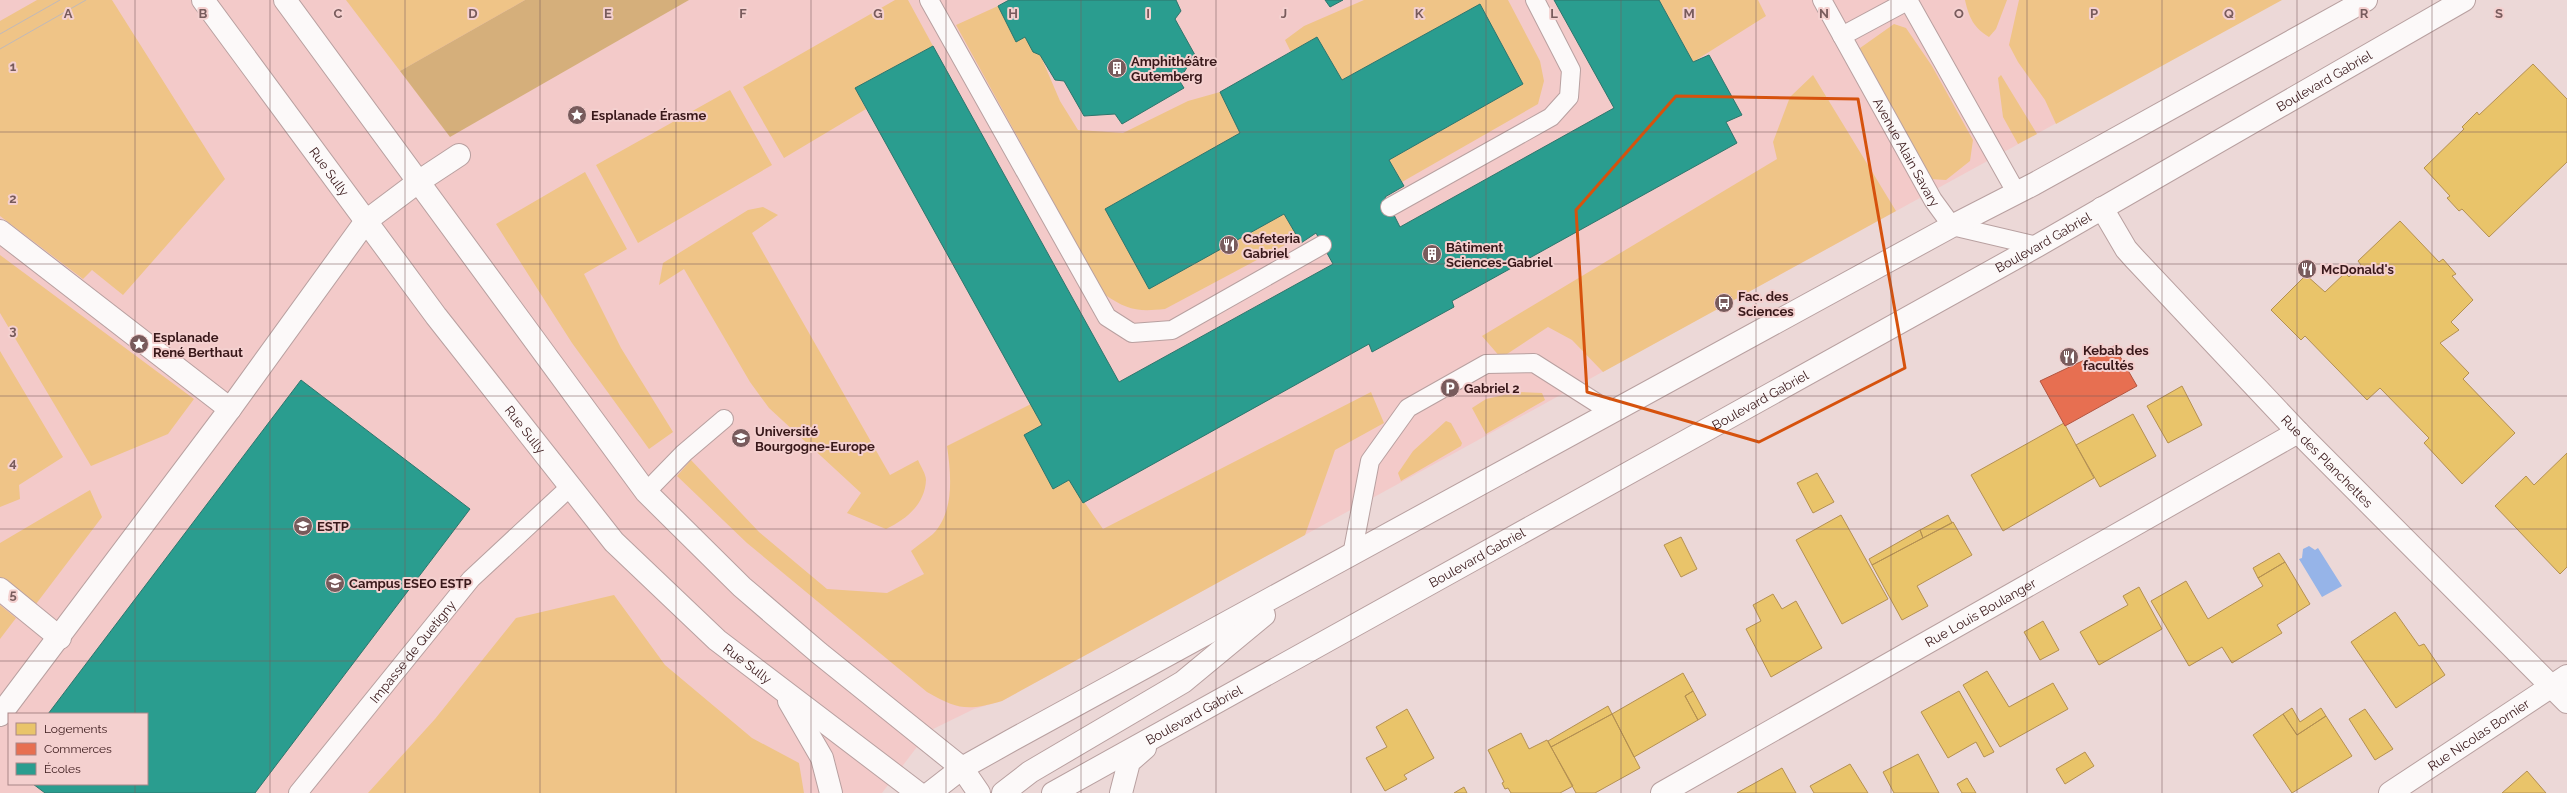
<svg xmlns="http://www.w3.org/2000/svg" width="2567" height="793" viewBox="0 0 2567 793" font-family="Raleway,sans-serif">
	<rect width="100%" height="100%" fill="#ecd8d7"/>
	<path fill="#f3cac9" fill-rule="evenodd" d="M0,0h2281l-1279,701 -28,8 -45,22 -47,62h-882zM9,714h138v70h-138z"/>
	<path fill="#efc487" d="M37,0h75l113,179 -102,116 -31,-25 -9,9 -83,-63v-195z
		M346,0h179l-125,71z
		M895,0h13l25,46 -78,42 11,21 -82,49 -41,-71z
		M1364,0h144l32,61 4,20 -6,23 -136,78 -13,-22 134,-76 -43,-80 -138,76 -25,-43 -26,15 -6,-12 19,-14z
		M1659,0h99l8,16 -73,46z
		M1965,0h42l-11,29 -7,8c-15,-9 -20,-19 -24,-37z
		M2019,0h263l-226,124 -11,-24 -27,-38 -9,-17z
		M998,6l38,39 24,56 18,29 45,3 65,-32 32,-9 20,41 -135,76 44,80 135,-75 14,24 -133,71c-28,3 -38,1 -61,-15l-148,-269z
		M1894,24l12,4 26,38 41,74 -3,21 -24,19 -17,-1 -76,-126z
		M1813,75l83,136 -293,161 -31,-32 -24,-13 -47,31 -19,-22 295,-177 -4,-17 17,-45z
		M2001,75l36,59 -19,10 -15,-27 -5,-39z
		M730,90l42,75 -134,78 -42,-78z
		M585,172l42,77 -43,25 37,74 52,84 -24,17 -77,-106 -76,-119z
		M763,207l15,8 -26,18 138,242 28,-15c2,5 8,14 8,20 -1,25 -21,40 -40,49l-39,-16 14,-20 -92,-85 -19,-26 -66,-113 -25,16 4,-22 85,-53z
		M0,255l194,144 -26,35 -77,32 -91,-153z
		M0,351l63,106 -44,28 1,14 -20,8z
		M1371,392l13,31 -49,27 -30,85 -303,166c-35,10 -43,9 -75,-9l-180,-149 -70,-67 14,-16 68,72 68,57 60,4 37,-19 -13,-23c7,-6 15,-11 22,-17 22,-23 18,-60 14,-88l84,-42 11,21 -18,10 29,54 16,-9 34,49z
		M1517,392l25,1 3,7 -59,34 -14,-26 14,-9z
		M1446,421l5,2 11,20 -1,3 -60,35 -3,-8 15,-22z
		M90,490l12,27 -66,87 -36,-27v-34z
		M614,595l51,70 87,73 47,25 5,30h-436l67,-74 81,-101z
		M0,605l16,13 -16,21z"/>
	<path fill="#d5af7b" d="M525,0h164l-239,137 -50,-66z"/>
	<path fill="#96b4e8" d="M2309,546l6,4 3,-2 24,38 -20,11 -23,-38 3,-1 1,-9z"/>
	<path fill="#e9c46a" stroke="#b49052" d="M2533,64l34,35v63l-78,75 -27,-28 -3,2 -12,-13 3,-2 -26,-28 40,-39 -2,-2 15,-15 2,3z
		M2400,221l39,41 4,-3 13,15 -4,2 21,24 -22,22 8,8 -19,13 29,30 -6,6 52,54 -53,51 -38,-41 5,-5 -49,-50 -13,12 -62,-64 -4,4 -30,-30 35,-35 19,17 20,-19 4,4 12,-12 -3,-4z
		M2182,386l20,39 -34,18 -21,-37z
		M2133,414l23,42 -56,31 -24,-42z
		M2064,423l30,55 -91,53 -32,-56z
		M2567,453v114l-7,7 -65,-68 31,-30 8,9z
		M1817,473l17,29 -21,11 -16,-30z
		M1841,515l47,84 -46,25 -46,-84z
		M1948,515l4,8 -29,15 -3,-8z
		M1953,522l19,33 -55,31 11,20 -26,14 -30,-55z
		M1920,530l3,8 -51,27 -3,-6z
		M1681,537l16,32 -16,8 -17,-32z
		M2279,553l6,9 -27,16 -5,-10z
		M2285,562l25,42 -33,21 5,8 -50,30 -10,-16 -33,19 -38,-65 35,-20 22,38 55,-33 -5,-8z
		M2139,587l23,42 -63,36 -19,-33 48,-27 -5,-9z
		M1773,594l9,15 14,-8 26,47 -51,29 -25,-48 15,-8 -8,-16z
		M2395,612l24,34 5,-2 21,31 -49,33 -45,-66z
		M2043,621l16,29 -19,10 -16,-28z
		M1987,671l22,36 44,-24 15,26 -68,38 -37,-62z
		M1683,673l10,18 -8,5 13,24 -64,37 -22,-43z
		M1693,691l13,24 -8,5 -13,-24z
		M1959,691l35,61 -10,5 -8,-15 -28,16 -27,-46z
		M1608,706l4,8 -61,33 -3,-6z
		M2292,708l8,14 21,-14 5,8 -29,19 -14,-21z
		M1407,709l27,49 -30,17 3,4 -22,12 -19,-33 21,-11 -11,-20z
		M2365,709l28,40 -18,11 -26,-41z
		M1612,714l28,54 -45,25h-19l-25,-46z
		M2283,714l14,21 29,-19 26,40 -60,37 -39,-58z
		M1521,733l8,16 18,-9 26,46 -13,7h-49l-3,-5 -3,1 -3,-6 2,-1 -16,-32z
		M2085,752l9,14 -29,18 -9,-15z
		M1918,754l21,39h-45l-11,-21z
		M1850,764l18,29h-54l-4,-7z
		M1782,768l14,25h-59z
		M2527,771l19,22h-44z
		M1967,778l9,15h-14l-5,-9z
		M1464,787l3,6h-13z"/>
	<path fill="#e76f51" stroke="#b35540" d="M2114,346l23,40 -72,40 -25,-45z"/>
	<path fill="#2a9d8f" stroke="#2e756c" d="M1009,0h167l5,11 -6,8 20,36 -16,25 5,8 -62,36 -7,-10 -31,2 -20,-35 -9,-1 -15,-25 -7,-3 -8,-15 -9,5 -18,-36z
		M1325,0h18l-13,7z
		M1554,0h105l34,62 16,-7 33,60 -16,7 11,21 -285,158 2,6 -82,45 -3,-8 -286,159 -14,-23 -16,9 -29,-54 18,-10 -187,-337 78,-42 186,336 214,-118 -17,-31 -15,10 -17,-29 -135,75 -44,-80 135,-76 -20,-41 97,-55 25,43 138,-76 43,80 -134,76 15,26 -19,11 15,30 214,-119z
		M301,380l169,129 -215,284h-210l-12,-9h114v-70h-99z"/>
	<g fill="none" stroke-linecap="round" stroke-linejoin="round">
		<g stroke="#b8a0a0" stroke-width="20">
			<g id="lane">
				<path d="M929,0l178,317 25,16 40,-3 150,-85"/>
				<path id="s1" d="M1822,0l111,200 19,26 85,20"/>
				<path d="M1908,0l108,192"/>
				<path d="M1842,36l67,-36"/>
				<path d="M1390,207l161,-90 18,-20 2,-27 -36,-70"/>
				<path d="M646,492l38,-39 40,-34"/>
				<path d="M1352,555l18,-94 38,-53 78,-44 48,-1 77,49"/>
				<path id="s2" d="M298,793l173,-214 100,-93"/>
			</g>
		</g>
		<g stroke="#b8a0a0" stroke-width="24">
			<g id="street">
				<path id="s3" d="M2102,208l24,41 8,9 164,174 269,270"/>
				<path d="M0,231l230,178"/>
				<path d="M0,589l60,49"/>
				<path d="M0,715l230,-306 136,-188 52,-39 41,-27"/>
				<path id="s4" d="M1662,793l636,-361"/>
				<path id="s5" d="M2390,793l177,-117"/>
			</g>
		</g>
		<g stroke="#b8a0a0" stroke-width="24">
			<g id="secondary">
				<path id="s6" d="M203,0l233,316 178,226 103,98 201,153"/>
				<path d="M285,0l361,492 96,95 77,66 143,115 17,25"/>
				<path d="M789,701l33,57 9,35"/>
				<path d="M930,793l32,-25 50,-28 940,-514 82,-42 332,-184"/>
				<path d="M1003,793l27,-21 153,-90 81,-67"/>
				<path id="s7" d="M1053,793l984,-547 427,-246"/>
				<path d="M1121,793l8,-31 16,-14"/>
			</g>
		</g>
		<use href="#lane" stroke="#fcf9f9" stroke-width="18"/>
		<use href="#street" stroke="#fcf9f9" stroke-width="22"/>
		<use href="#secondary" stroke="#fcf9f9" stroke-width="22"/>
		<path stroke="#c0b9b9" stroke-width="1" d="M0,34l60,-34
			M0,49l86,-49"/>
	</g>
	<path fill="none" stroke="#d6520d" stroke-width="3" stroke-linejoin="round" d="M1676,96l182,3 47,269 -146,74 -172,-50 -11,-182z"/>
	<path fill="none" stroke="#785b5c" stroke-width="1" stroke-opacity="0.55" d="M135,0v714M270,0v793M405,0v793M540,0v793M676,0v793M811,0v793M946,0v793M1081,0v793M1216,0v793M1351,0v793M1486,0v793M1621,0v793M1756,0v793M1891,0v793M2027,0v793M2162,0v793M2297,0v793M2432,0v793M0,132h2567M0,264h2567M0,396h2567M0,529h2567M0,661h2567M135,784v9"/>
	<defs>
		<g id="building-disc" transform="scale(1)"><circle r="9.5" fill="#785b5c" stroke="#f4d0cf"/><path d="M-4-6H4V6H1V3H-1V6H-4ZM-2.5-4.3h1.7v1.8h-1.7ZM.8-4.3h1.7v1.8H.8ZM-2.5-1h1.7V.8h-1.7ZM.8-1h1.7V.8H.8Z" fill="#fff"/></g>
		<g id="sight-disc" transform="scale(1)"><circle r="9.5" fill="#785b5c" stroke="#f4d0cf"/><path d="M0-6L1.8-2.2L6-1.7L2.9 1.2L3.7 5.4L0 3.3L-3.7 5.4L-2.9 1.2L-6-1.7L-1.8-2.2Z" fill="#fff"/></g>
		<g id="restaurant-disc" transform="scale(1)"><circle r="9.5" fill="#785b5c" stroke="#f4d0cf"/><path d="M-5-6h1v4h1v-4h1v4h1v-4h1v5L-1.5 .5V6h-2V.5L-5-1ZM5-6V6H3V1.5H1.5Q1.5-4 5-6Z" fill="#fff"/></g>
		<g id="bus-disc" transform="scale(1)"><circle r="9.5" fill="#785b5c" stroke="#f4d0cf"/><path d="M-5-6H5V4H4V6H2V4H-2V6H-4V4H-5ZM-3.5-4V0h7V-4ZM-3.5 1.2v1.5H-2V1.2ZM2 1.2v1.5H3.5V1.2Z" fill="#fff"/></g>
		<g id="parking-disc" transform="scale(1)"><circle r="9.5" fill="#785b5c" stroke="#f4d0cf"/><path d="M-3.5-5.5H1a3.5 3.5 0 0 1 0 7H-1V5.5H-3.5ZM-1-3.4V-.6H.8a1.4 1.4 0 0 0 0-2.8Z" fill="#fff"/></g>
		<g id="university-disc" transform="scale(1)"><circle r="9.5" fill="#785b5c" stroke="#f4d0cf"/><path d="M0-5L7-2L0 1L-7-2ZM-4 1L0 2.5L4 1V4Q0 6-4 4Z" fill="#fff"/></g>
	</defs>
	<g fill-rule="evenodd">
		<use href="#building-disc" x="1117" y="68"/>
		<use href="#sight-disc" x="577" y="115"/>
		<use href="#restaurant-disc" x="1229" y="245"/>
		<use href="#building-disc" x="1432" y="254"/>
		<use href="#restaurant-disc" x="2307" y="269"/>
		<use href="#bus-disc" x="1724" y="303"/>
		<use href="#sight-disc" x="139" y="344"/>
		<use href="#restaurant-disc" x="2069" y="357"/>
		<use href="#parking-disc" x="1450" y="388"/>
		<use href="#university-disc" x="741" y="438"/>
		<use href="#university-disc" x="303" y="526"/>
		<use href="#university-disc" x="335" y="583"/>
	</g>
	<g text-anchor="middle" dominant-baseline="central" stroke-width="4" stroke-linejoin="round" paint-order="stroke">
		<g font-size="13" font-weight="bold" fill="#39181a" stroke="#f4d0cf" text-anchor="start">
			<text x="1131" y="61">Amphithéâtre<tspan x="1131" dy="15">Gutemberg</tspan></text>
			<text x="591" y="115">Esplanade Érasme</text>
			<text x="1243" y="238">Cafeteria<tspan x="1243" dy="15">Gabriel</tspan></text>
			<text x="1446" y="247">Bâtiment<tspan x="1446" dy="15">Sciences-Gabriel</tspan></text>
			<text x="2321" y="269">McDonald's</text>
			<text x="1738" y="296">Fac. des<tspan x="1738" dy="15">Sciences</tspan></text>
			<text x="153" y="337">Esplanade<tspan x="153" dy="15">René Berthaut</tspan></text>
			<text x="2083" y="350">Kebab des<tspan x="2083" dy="15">facultés</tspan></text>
			<text x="1464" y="388">Gabriel 2</text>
			<text x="755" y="431">Université<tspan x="755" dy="15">Bourgogne-Europe</tspan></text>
			<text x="317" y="526">ESTP</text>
			<text x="349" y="583">Campus ESEO ESTP</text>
		</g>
		<g font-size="13" fill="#39181a" stroke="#f4d0cf">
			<text stroke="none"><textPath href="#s7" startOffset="1457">Boulevard Gabriel</textPath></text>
			<text stroke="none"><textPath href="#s1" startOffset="174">Avenue Alain Savary</textPath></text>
			<text stroke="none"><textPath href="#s6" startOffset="213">Rue Sully</textPath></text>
			<text stroke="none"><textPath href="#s7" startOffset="1133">Boulevard Gabriel</textPath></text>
			<text stroke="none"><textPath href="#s7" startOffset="809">Boulevard Gabriel</textPath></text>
			<text stroke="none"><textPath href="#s6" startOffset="537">Rue Sully</textPath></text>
			<text stroke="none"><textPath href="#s3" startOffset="340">Rue des Planchettes</textPath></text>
			<text stroke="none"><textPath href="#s7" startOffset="485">Boulevard Gabriel</textPath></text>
			<text stroke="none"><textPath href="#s4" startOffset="366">Rue Louis Boulanger</textPath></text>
			<text stroke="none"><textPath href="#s2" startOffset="182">Impasse de Quetigny</textPath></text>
			<text stroke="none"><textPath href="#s6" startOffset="861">Rue Sully</textPath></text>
			<text stroke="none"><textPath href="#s7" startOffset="161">Boulevard Gabriel</textPath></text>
			<text stroke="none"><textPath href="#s5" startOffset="106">Rue Nicolas Bornier</textPath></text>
		</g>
	</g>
	<g font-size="13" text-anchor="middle" font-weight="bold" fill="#785b5c" stroke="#f4d0cf" stroke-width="4" stroke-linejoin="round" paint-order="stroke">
		<text x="68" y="18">A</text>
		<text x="203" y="18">B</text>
		<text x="338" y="18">C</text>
		<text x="473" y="18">D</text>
		<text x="608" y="18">E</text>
		<text x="743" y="18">F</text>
		<text x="878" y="18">G</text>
		<text x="1013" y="18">H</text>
		<text x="1148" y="18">I</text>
		<text x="1284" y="18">J</text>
		<text x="1419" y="18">K</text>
		<text x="1554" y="18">L</text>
		<text x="1689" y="18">M</text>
		<text x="1824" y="18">N</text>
		<text x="1959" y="18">O</text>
		<text x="2094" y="18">P</text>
		<text x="2229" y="18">Q</text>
		<text x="2364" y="18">R</text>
		<text x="2499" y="18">S</text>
		<text x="13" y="71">1</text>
		<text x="13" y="203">2</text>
		<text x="13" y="335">3</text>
		<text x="13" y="467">4</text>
		<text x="13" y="599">5</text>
	</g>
	<rect x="8" y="713" width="140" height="72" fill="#f4d0cf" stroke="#a98687"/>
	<rect x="16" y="723" width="20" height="12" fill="#e9c46a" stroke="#a98687"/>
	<text x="44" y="733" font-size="12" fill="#39181a">Logements</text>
	<rect x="16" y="743" width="20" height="12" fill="#e76f51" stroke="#a98687"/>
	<text x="44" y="753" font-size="12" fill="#39181a">Commerces</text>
	<rect x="16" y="763" width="20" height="12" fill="#2a9d8f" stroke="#a98687"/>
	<text x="44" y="773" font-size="12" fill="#39181a">Écoles</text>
</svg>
